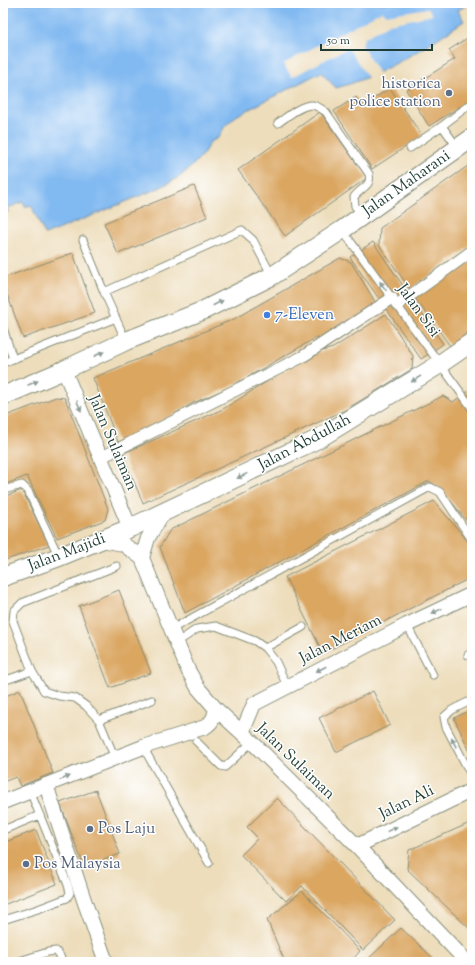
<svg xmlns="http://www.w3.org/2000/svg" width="475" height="965" viewBox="0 0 475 965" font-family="'Sorts Mill Goudy',serif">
	<rect width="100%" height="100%" fill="#fff"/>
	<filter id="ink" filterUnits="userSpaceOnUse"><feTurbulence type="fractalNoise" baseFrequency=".025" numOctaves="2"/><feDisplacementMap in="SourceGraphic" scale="8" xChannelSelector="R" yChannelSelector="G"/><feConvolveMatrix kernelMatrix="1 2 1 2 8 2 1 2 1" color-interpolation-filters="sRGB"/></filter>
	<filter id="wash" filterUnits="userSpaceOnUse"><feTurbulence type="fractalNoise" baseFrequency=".012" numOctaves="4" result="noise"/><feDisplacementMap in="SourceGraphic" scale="16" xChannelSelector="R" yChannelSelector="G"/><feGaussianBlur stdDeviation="0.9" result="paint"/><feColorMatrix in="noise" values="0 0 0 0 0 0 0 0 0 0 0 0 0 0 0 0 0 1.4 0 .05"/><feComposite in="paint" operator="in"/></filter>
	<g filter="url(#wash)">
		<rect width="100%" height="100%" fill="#edddbb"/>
		<path fill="#81b9f1" stroke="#507b92" d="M3,3h468l-13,7 6,11c-39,26 -82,55 -128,67l-15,-16 -85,44 -11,10 -7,12 -8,4 -7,12 -12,13 -12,10 -20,11 -114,47 -14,-30 -6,2 -2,-5 -16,6 1,4 -5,2z"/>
		<path fill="#edddbb" d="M428,8l5,7 -44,9 -25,14 -2,8 17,28 -10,5 -21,-31 -56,29 -9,-13 99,-53 4,4z"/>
		<g id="blocks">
			<path fill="#daa661" d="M472,35v64l-43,27 -23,-36 49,-31 -6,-9z
				M390,88l32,48 -50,33 -38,-58 22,-14 6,9z
				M320,112l47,66 -82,58 -47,-66z
				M472,163v82l-62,44 -31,-44 1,-17z
				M194,186l13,31 -89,37 -14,-31z
				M373,242l70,102 -22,15 -71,-102z
				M73,253l22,60 -72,25 -20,-55v-5z
				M472,254v76l-22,16 -36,-49z
				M340,258l11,4 26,43 -42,29 -21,5 -84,48 -37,16 -42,25 -33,14 -25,-64 141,-59z
				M386,314l27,42 -1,13 -67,41 -202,93 -21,-49 101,-45 88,-55 22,-6z
				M472,388v41l-3,-3 3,4v97l-31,-38 -12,-8 -244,132 -25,-66 10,-17 273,-134 10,6z
				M56,397l9,1 43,111 -3,11 -48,18 -30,-62 -24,9v-68z
				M22,490l27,55 -46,16v-64z
				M434,501l38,45v31l-149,76 -38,-76z
				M119,590l32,83 -41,15 -31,-82z
				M20,690l33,83 -33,13 -4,-9 -13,5v-85z
				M373,691l17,34 -54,27 -17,-34z
				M472,709v47l-18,-38z
				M96,790l24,64 -36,13 -24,-64z
				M277,798l118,122 -32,30 -61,-64 -16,15 -45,-46 17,-17 -11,-11z
				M472,822v109l-65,-62 2,-19z
				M36,830l21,54 -54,21v-62z
				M302,891l58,60 -6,7 4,4h-73l-18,-42z
				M401,928l36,34h-72z"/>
		</g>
	</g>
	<g filter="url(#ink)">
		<use href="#blocks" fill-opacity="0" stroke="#868d78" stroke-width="1"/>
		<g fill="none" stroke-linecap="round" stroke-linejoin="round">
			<g stroke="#868d78" stroke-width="9">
				<path id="service" d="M278,123c9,-6 22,-18 34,-18 5,1 10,4 14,7l43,62c3,13 -8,13 -15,23l1,9 7,9
					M410,148l32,-22
					M458,148l-16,-22 30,-23
					M343,231l129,177
					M83,240l21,52
					M3,328l10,31 -10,4
					M126,341l-22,-49 138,-62 11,10 19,36
					M13,359l103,-41
					M3,490l19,-5 6,6 31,66
					M407,625l26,50
					M170,630l260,-143 10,5 32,48
					M176,643l21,-14 19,-3 39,15 10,7 11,14 11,24
					M265,648l38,-21
					M468,655l4,-2
					M3,681l29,-10
					M472,700l-20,10 -8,7 2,10 26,50
					M99,720l53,-20
					M196,741l25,25 4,1 27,-25
					M143,747l66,116
					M115,758l-16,-38 -13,-14 -11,-8 -16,-2 -15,-5 -12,-20 -19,-50 1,-10 8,-8 95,-37
					M3,830l37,-15
					M3,920l35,-11 29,-11 3,-5 -2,-8 -38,-94
					M16,962l32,-10 8,-1 4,5 2,6"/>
			</g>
			<g stroke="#868d78" stroke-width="13">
				<path id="pedestrian" d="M397,305l75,-54
					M100,458l202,-101 90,-59"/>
			</g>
			<g stroke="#868d78" stroke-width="16">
				<path id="minor" d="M64,370l66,158
					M102,540l21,4 19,14 46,112 10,18 18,21 36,33 105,104 110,116
					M142,558l6,-20 15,-25
					M242,733l12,-29 153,-79 65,-31
					M46,785l38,115 22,62
					M3,802l140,-55 62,-20c8,-5 9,-10 11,-18
					M357,846l115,-56"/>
			</g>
			<g stroke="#868d78" stroke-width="20">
				<path id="tertiary" d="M3,396l61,-26 62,-29 76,-30 70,-35 70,-46 130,-92
					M3,577l56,-20 71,-29 188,-89 122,-75 32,-22"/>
			</g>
			<use href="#service" stroke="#fff" stroke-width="7"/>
			<use href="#pedestrian" stroke="#fff" stroke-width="11"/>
			<use href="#minor" stroke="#fff" stroke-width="14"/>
			<use href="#tertiary" stroke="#fff" stroke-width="18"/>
		</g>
		<defs><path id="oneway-solid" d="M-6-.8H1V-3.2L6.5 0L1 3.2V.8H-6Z"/></defs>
		<g fill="#8f9e9a">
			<use href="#oneway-solid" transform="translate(383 286) rotate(-126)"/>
			<use href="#oneway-solid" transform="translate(218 303) rotate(-27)"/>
			<use href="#oneway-solid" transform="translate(99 354) rotate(-25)"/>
			<use href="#oneway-solid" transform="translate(416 379) rotate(148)"/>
			<use href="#oneway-solid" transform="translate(33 383) rotate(-23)"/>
			<use href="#oneway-solid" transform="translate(79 406) rotate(67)"/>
			<use href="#oneway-solid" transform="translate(242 476) rotate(154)"/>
			<use href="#oneway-solid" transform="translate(437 611) rotate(154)"/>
			<use href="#oneway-solid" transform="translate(321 669) rotate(153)"/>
			<use href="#oneway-solid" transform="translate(454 743) rotate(-117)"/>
			<use href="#oneway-solid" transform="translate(65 778) rotate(-21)"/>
			<use href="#oneway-solid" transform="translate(392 829) rotate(-26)"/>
		</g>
	</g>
	<g fill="#5c6f8a" stroke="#fff" stroke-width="1.5">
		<circle cx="449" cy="93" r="4"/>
		<circle cx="90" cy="829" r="4"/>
		<circle cx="26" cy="864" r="4"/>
	</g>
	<circle fill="#3f7fe0" stroke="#fff" stroke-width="1.5" cx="267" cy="315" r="4"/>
	<g text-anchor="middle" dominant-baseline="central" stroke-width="3" stroke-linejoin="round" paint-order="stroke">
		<g font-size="16" fill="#4e5e75" stroke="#fff" text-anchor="start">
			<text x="441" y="84" text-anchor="end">historica<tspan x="441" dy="18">police station</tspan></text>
			<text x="98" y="829">Pos Laju</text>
			<text x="34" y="864">Pos Malaysia</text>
		</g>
		<g font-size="16" fill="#1f3d34" stroke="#fff">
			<text transform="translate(407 184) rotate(-35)">Jalan Maharani</text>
			<text transform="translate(418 311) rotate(54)">Jalan Sisi</text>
			<text transform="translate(112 443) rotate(67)">Jalan Sulaiman</text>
			<text transform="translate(305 443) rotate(-28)">Jalan Abdullah</text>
			<text transform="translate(67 553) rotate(-21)">Jalan Majidi</text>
			<text transform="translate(341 640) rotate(-27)">Jalan Meriam</text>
			<text transform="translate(295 762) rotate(44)">Jalan Sulaiman</text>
			<text transform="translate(407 803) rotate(-26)">Jalan Ali</text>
		</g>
		<g font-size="16" fill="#366cbe" stroke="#fff" text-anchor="start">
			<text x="275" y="315">7-Eleven</text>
		</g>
	</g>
	<rect width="475" height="965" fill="none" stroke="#fff" stroke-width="16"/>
	<path d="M321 44v6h111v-6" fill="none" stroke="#1f3d34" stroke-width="2"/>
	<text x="327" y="44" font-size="12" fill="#1f3d34" stroke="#ffffff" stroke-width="3" paint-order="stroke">50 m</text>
</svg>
